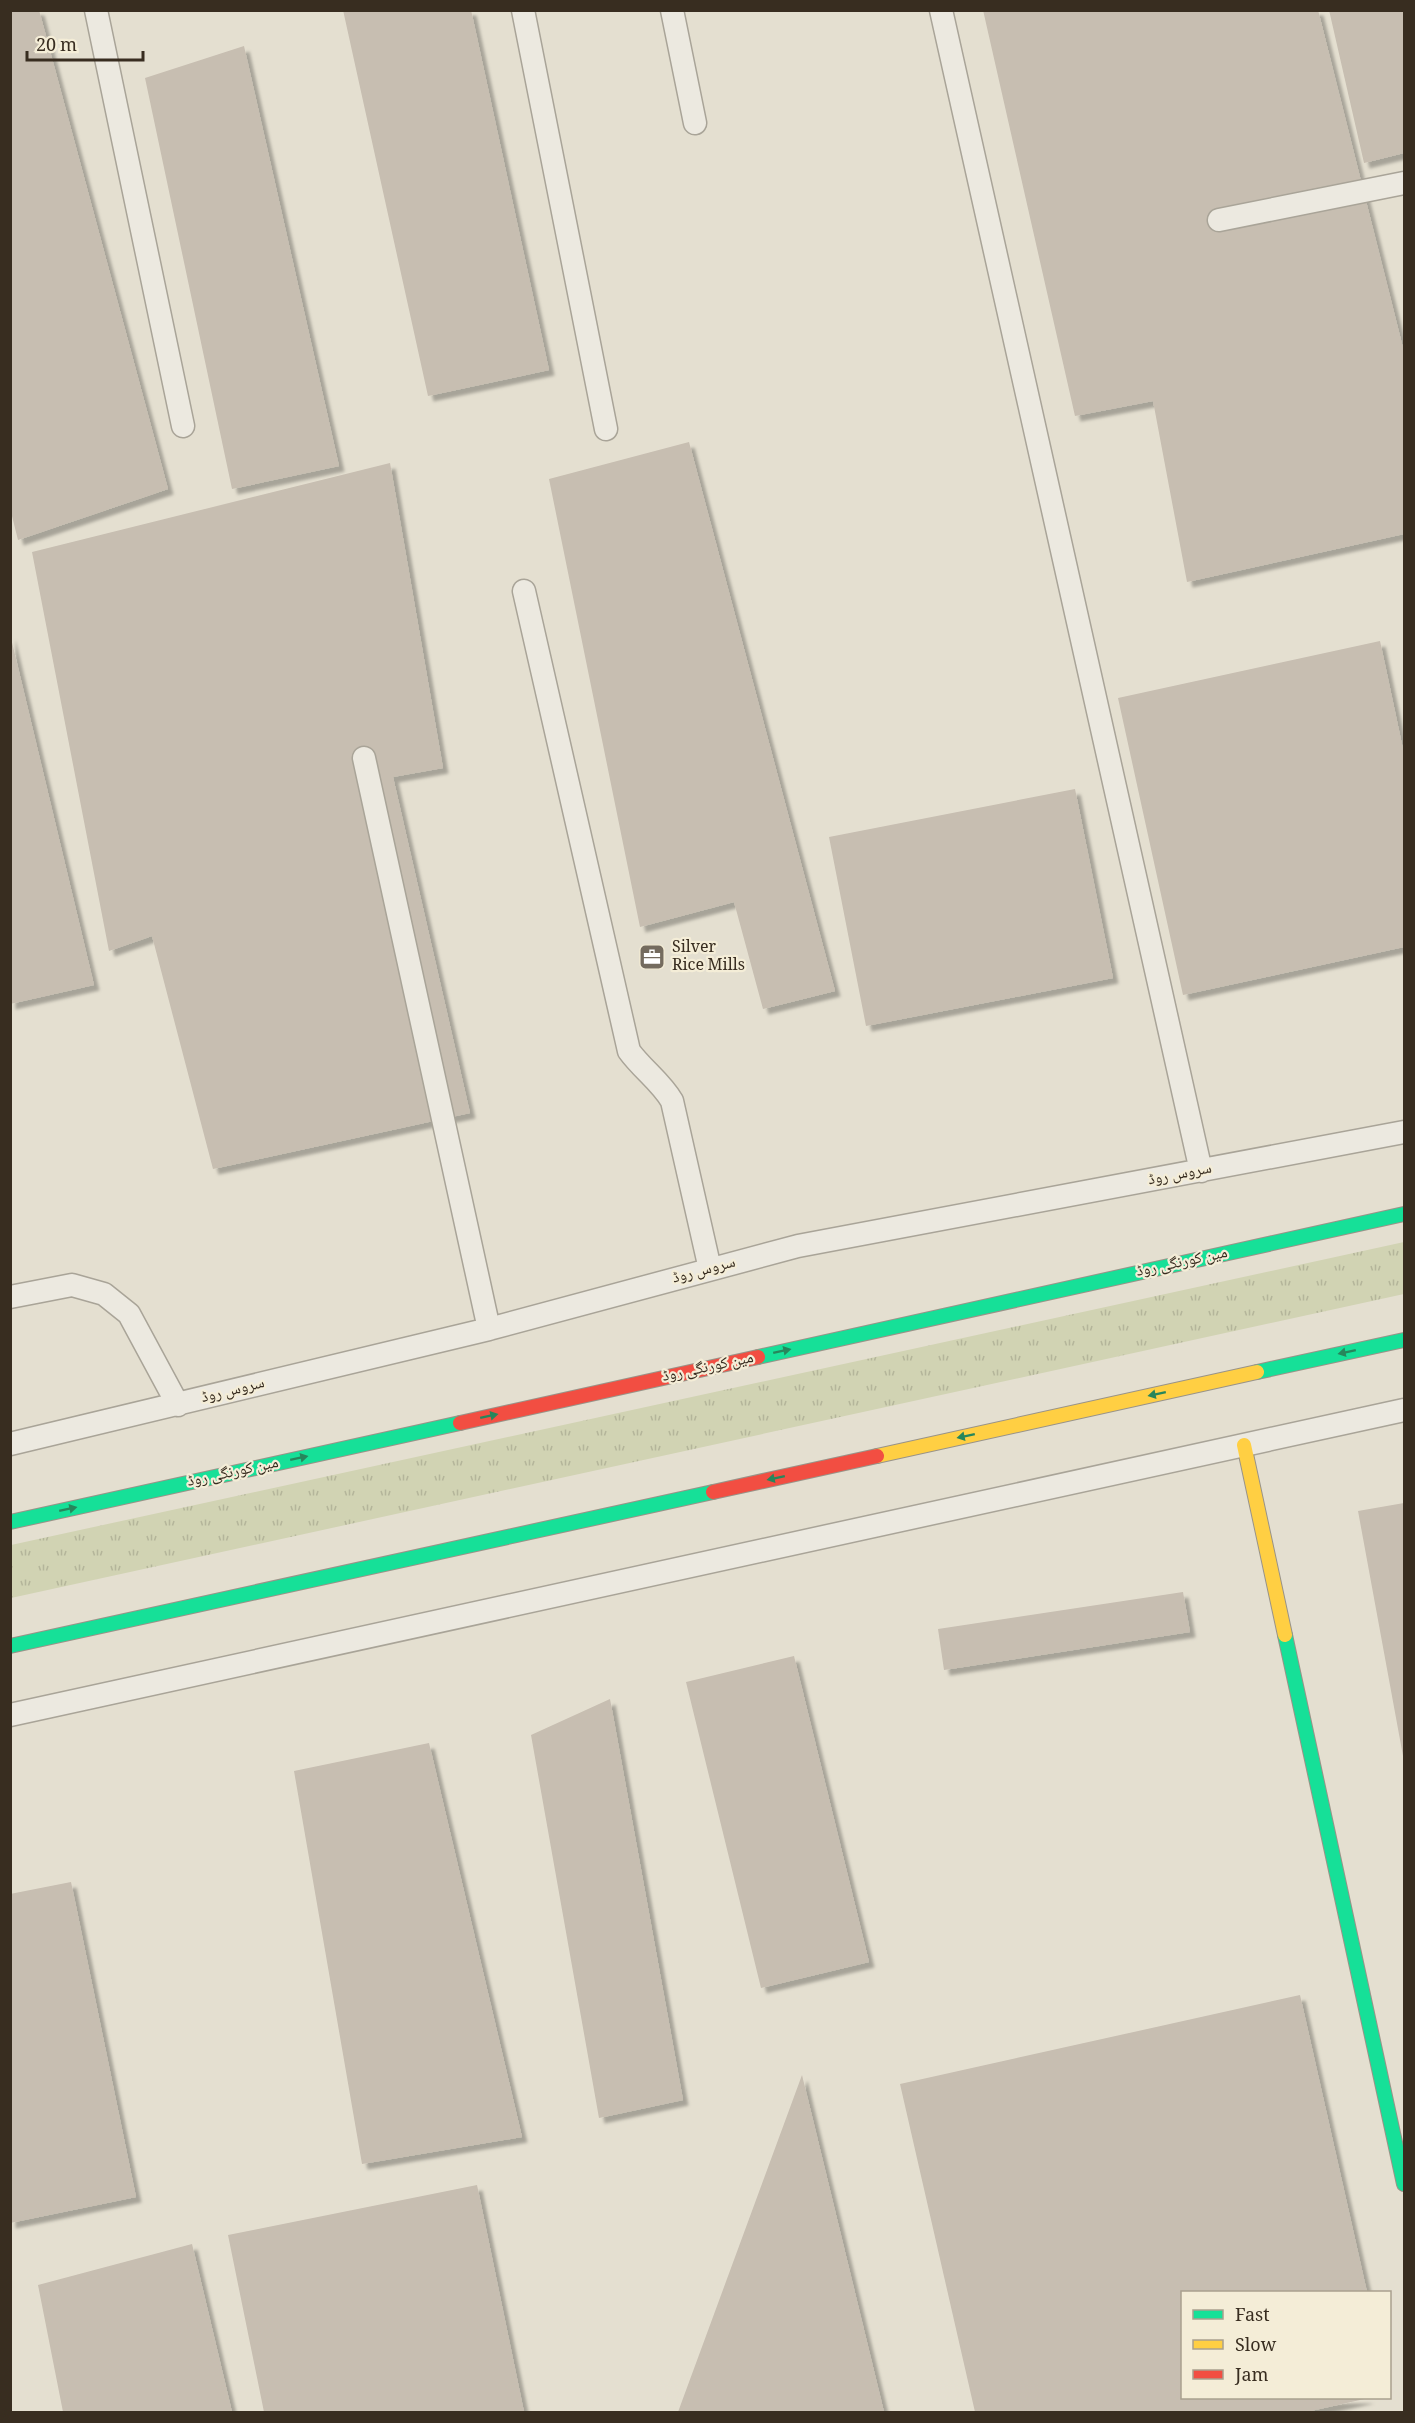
<svg xmlns="http://www.w3.org/2000/svg" width="1415" height="2423" viewBox="0 0 1415 2423" font-family="Georgia,'Noto Naskh Arabic',serif">
	<defs>
		<pattern id="grass-tufts" width="24" height="20" patternUnits="userSpaceOnUse" patternTransform="scale(1.5)"><rect width="24" height="20" fill="#d1d3b3"/><path d="M3 7l-1-3M5 7V3M7 7l1-3M15 17l-1-3M17 17v-4M19 17l1-3" fill="none" stroke="#b4b59a"/></pattern>
		<filter id="shadow"><feDropShadow dx="5.5" dy="5.5" stdDeviation="1.5" flood-color="#0004"/></filter>
	</defs>
	<rect width="100%" height="100%" fill="#e4dfd0"/>
	<path fill="url(#grass-tufts)" d="M1404,1242v52l-1393,304v-53z"/>
	<path fill="#c7beb1" filter="url(#shadow)" d="M10,10h29l129,479 -150,51 -8,-32z
		M343,10h128l78,360 -121,26z
		M983,10h335l86,342v182l-217,48 -34,-181 -78,15z
		M1329,10h75v143l-40,10z
		M244,46l95,420 -107,23 -87,-411z
		M689,442l146,549 -72,18 -29,-107 -94,25 -91,-448z
		M390,463l53,305 -50,9 77,336 -257,56 -61,-233 -43,15 -77,-399z
		M10,634l84,351 -84,19z
		M1380,641l24,113v193l-221,48 -65,-297z
		M1075,789l38,189 -247,48 -37,-189z
		M1404,1503v253h-1l-45,-245z
		M1183,1592l7,40 -246,38 -6,-41z
		M794,1656l75,306 -108,26 -75,-306z
		M610,1699l73,401 -84,18 -68,-383z
		M429,1743l93,394 -160,27 -68,-393z
		M71,1882l65,315 -126,26v-329z
		M1300,1995l67,297h-185v106h187l-63,14h-331l-75,-328z
		M802,2075l82,337h-206z
		M477,2185l47,227h-260l-36,-177z
		M192,2244l40,168h-169l-25,-127z"/>
	<g fill="none" stroke-linecap="round" stroke-linejoin="round">
		<g stroke="#a9a498" stroke-width="25">
			<path id="lane" d="M96,10l87,416
				M523,10l83,419
				M672,10l23,113
				M941,10l260,1161
				M1219,220l185,-37
				M524,591l105,460c13,18 32,31 43,50l38,168
				M364,758l125,571
				M10,1297l62,-12 32,9 25,20 49,91
				M10,1444l479,-115 309,-83 606,-114
				M10,1715l1394,-305"/>
		</g>
		<g stroke="#999388" stroke-width="16">
			<path id="fast" d="M758,1357l646,-143
				M1257,1372l147,-32
				M10,1522l450,-99
				M1285,1635l119,549
				M10,1646l703,-154"/>
		</g>
		<g stroke="#999388" stroke-width="16">
			<path id="slow" d="M1244,1445l41,190
				M877,1456l380,-84"/>
		</g>
		<g stroke="#999388" stroke-width="16">
			<path id="jam" d="M460,1423l298,-66
				M713,1492l164,-36"/>
		</g>
		<use href="#lane" stroke="#ece9e0" stroke-width="22"/>
		<use href="#fast" stroke="#16e098" stroke-width="14"/>
		<use href="#slow" stroke="#ffcf43" stroke-width="14"/>
		<use href="#jam" stroke="#f24e42" stroke-width="14"/>
	</g>
	<defs><path id="oneway-solid" d="M-6-.8H1V-3.2L6.5 0L1 3.2V.8H-6Z" transform="scale(1.5)"/></defs>
	<g fill="#27865c">
		<use href="#oneway-solid" transform="translate(782 1351) rotate(-12)"/>
		<use href="#oneway-solid" transform="translate(1347 1352) rotate(168)"/>
		<use href="#oneway-solid" transform="translate(1157 1394) rotate(168)"/>
		<use href="#oneway-solid" transform="translate(489 1416) rotate(-12)"/>
		<use href="#oneway-solid" transform="translate(966 1436) rotate(168)"/>
		<use href="#oneway-solid" transform="translate(299 1458) rotate(-12)"/>
		<use href="#oneway-solid" transform="translate(776 1478) rotate(168)"/>
		<use href="#oneway-solid" transform="translate(68 1509) rotate(-12)"/>
	</g>
	<defs>
		<g id="office-square" transform="scale(1.35)"><rect x="-9" y="-9" width="18" height="18" rx="4" fill="#746b5e" stroke="#f4edd7"/><path d="M-6-3h4V-5.5h4V-3h4V5H-6ZM-1-4.5V-3h2v-1.5ZM-6 0V1H6V0Z" fill="#fff"/></g>
	</defs>
	<g fill-rule="evenodd">
		<use href="#office-square" x="652" y="957"/>
	</g>
	<g text-anchor="middle" dominant-baseline="central" stroke-width="4.5" stroke-linejoin="round" paint-order="stroke">
		<g font-size="16" fill="#382d20" stroke="#f4edd7" text-anchor="start">
			<text x="672" y="948">Silver<tspan x="672" dy="18">Rice Mills</tspan></text>
		</g>
		<g font-size="16" fill="#382d20" stroke="#f4edd7">
			<text transform="translate(1180 1175) rotate(-11)">سروس روڈ</text>
			<text transform="translate(1182 1263) rotate(-12)">مین کورنگی روڈ</text>
			<text transform="translate(704 1271) rotate(-15)">سروس روڈ</text>
			<text transform="translate(708 1368) rotate(-12)">مین کورنگی روڈ</text>
			<text transform="translate(233 1391) rotate(-14)">سروس روڈ</text>
			<text transform="translate(233 1473) rotate(-12)">مین کورنگی روڈ</text>
		</g>
	</g>
	<rect width="1415" height="2423" fill="none" stroke="#382d20" stroke-width="24"/>
	<rect x="1181" y="2291" width="210" height="108" fill="#f4edd7" stroke="#a9a08e" stroke-width="1.5"/>
	<rect x="1193" y="2310" width="30" height="9" fill="#16e098" stroke="#a9a08e" stroke-width="1.5"/>
	<text x="1235" y="2321" font-size="18" fill="#382d20">Fast</text>
	<rect x="1193" y="2340" width="30" height="9" fill="#ffcf43" stroke="#a9a08e" stroke-width="1.5"/>
	<text x="1235" y="2351" font-size="18" fill="#382d20">Slow</text>
	<rect x="1193" y="2370" width="30" height="9" fill="#f24e42" stroke="#a9a08e" stroke-width="1.5"/>
	<text x="1235" y="2381" font-size="18" fill="#382d20">Jam</text>
	<path d="M27 51v9h116v-9" fill="none" stroke="#382d20" stroke-width="3"/>
	<text x="36" y="51" font-size="18" fill="#382d20" stroke="#f4edd7" stroke-width="4.5" paint-order="stroke">20 m</text>
</svg>
